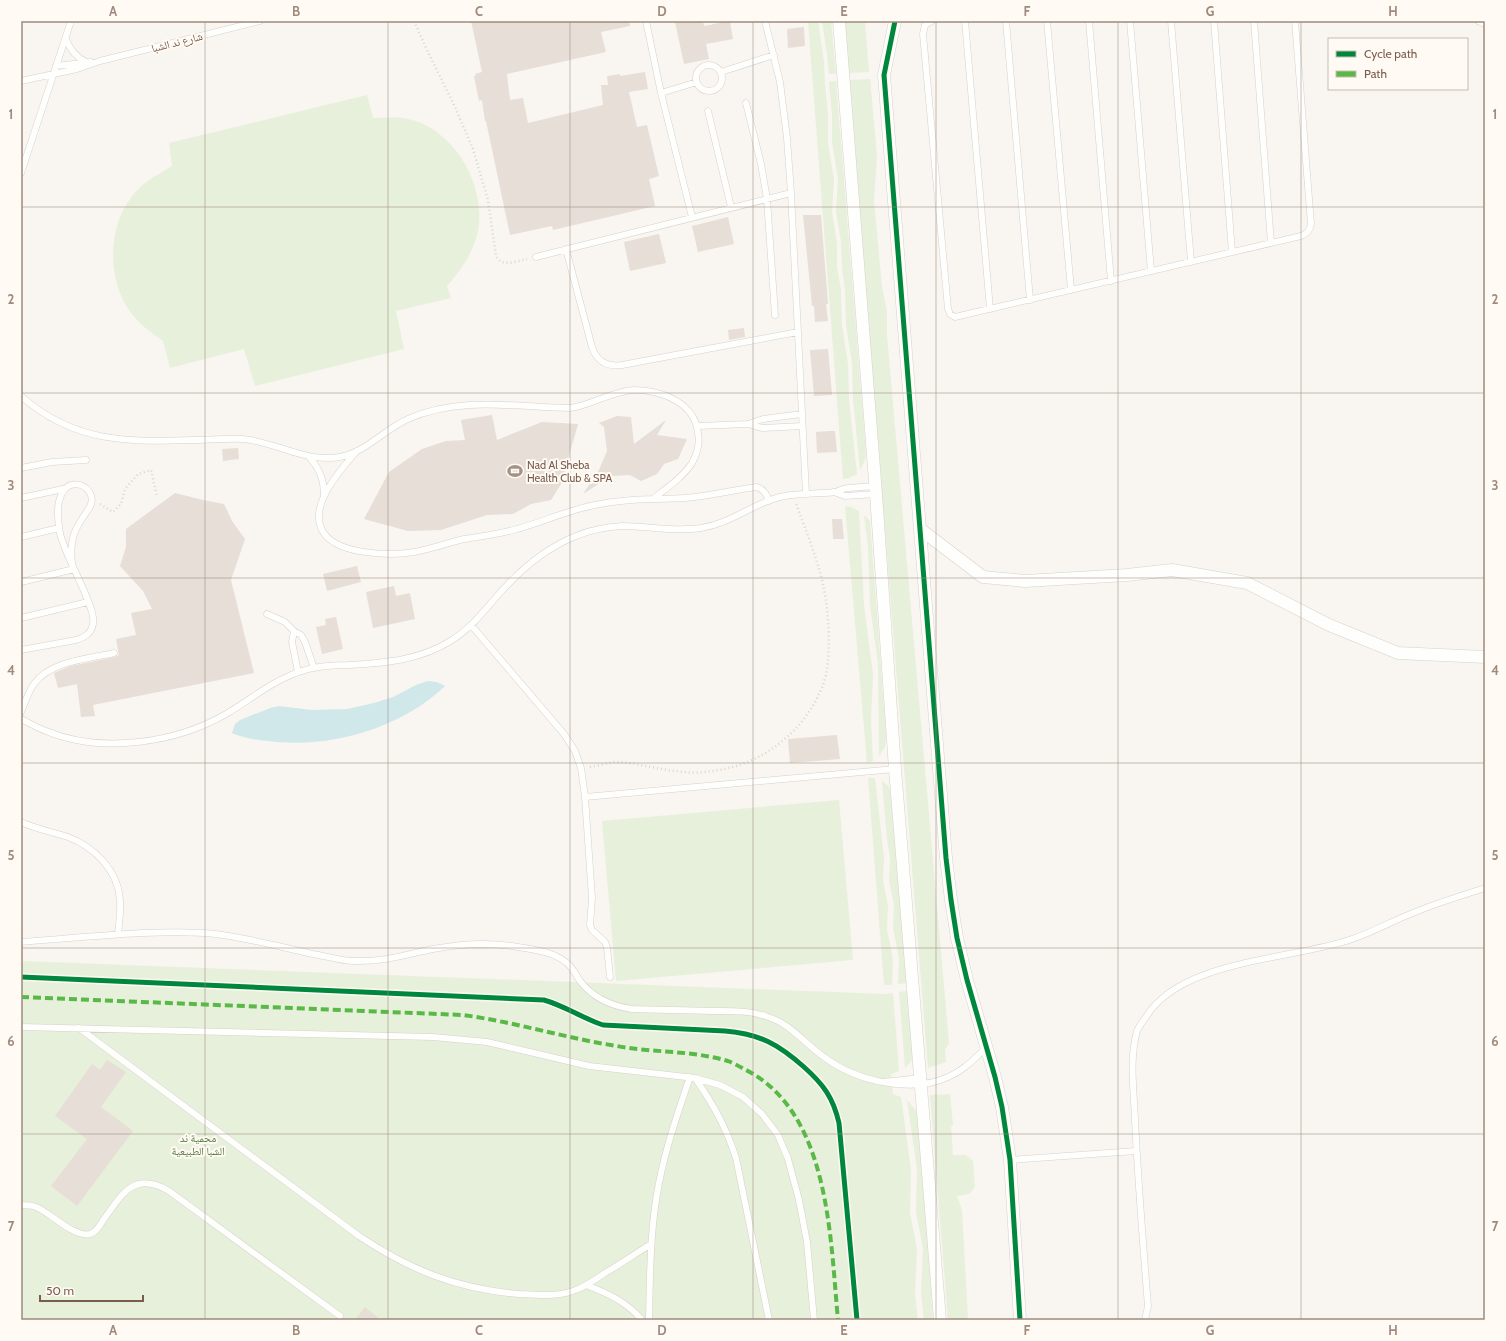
<svg xmlns="http://www.w3.org/2000/svg" width="1506" height="1341" viewBox="0 0 1506 1341" font-family="Cabin,'Noto Naskh Arabic',sans-serif">
	<rect width="100%" height="100%" fill="#f9f5f0"/>
	<path fill="#e7f0db" d="M808,21h10l6,41 1,22 3,31v28l6,37 -2,32 5,30v26l4,22 1,35 6,39 1,35 8,75 -8,4 -6,1z
		M822,21h9l5,53h-7l-2,-20z
		M844,21h21l4,51 -20,1z
		M870,79l7,76 -3,45 8,87 5,24v24l62,708 -4,7 1,12 -18,6 -79,-988z
		M836,81l30,372 -1,7 -5,10 -7,-71 -1,-36 -6,-38 -1,-35 -3,-22 -1,-26 -5,-30 2,-33 -6,-37v-27l-3,-33z
		M367,95l6,23c10,0 20,-1 30,0 49,7 84,66 75,113 -5,22 -16,38 -31,55l4,12 -55,13 8,38 -149,37 -11,-37 -74,19 -7,-27c-12,-9 -23,-16 -32,-28 -27,-37 -24,-99 13,-129 8,-7 19,-12 28,-18l-3,-23z
		M845,506l6,1 8,4 5,94 9,70 -2,44 2,42 -6,2z
		M864,515l6,6 16,214 -1,12 -6,9 -1,-92 -8,-59 -2,-59z
		M868,778h7l9,80 -1,23 5,25 -1,23 6,30 -1,26h-8z
		M882,781l6,5 4,7 16,190 -10,1 1,-26 -6,-30 1,-23 -5,-24 1,-23 -3,-19z
		M839,800l14,160 -237,21 -14,-160z
		M21,961l864,33 8,-1 6,78 -8,3 2,20 8,3 10,73 -1,43 7,36 -2,44 3,27h-897z
		M908,991l6,67 -9,10 -6,-76z
		M950,1094l3,31 -2,2 2,28h13l7,6 2,26 -6,7 -12,2 5,14 6,110h-20l-18,-225z
		M907,1100l8,9 4,11 14,200h-9l-3,-27 2,-45 -7,-36 1,-43z"/>
	<path fill="#d0e8ea" d="M428,681l9,1 8,4c-45,43 -116,63 -177,55 -12,-1 -25,-3 -36,-8l3,-9 5,-4 30,-12 9,-2 33,4 35,-1 27,-6 19,-6 23,-12z"/>
	<path fill="#e6ded7" d="M471,21h158l1,5 -29,6 5,20 -99,22 3,26 13,-2 5,25 75,-18 -2,-20h7l-1,-9 13,-2v2l25,-4 3,17 -19,3 8,35 10,-2 12,51 -10,3 6,27 -102,24 -1,-4 -42,9 -24,-114h-1l-3,-21 -3,1 -5,-25h2l-1,-2 7,-2z
		M682,21h21l1,5 26,-5 3,18 -27,5 3,15 -25,5 -9,-42z
		M804,27l1,19 -17,2 -1,-19z
		M803,215h18l7,89h-2l2,17 -13,1 -1,-16h-2z
		M728,217l6,27 -36,8 -6,-26z
		M659,234l7,29 -36,8 -6,-29z
		M744,328l1,9 -16,3 -1,-10z
		M828,349l4,46 -18,1 -4,-46z
		M492,415l5,25 45,-18 36,2 -17,60 -10,16 -20,4 -18,10 -26,1 -46,15 -33,1 -44,-12 25,-47 33,-23 24,-8 19,-1 -4,-20z
		M617,416l14,1 3,27 32,-24 -9,15 30,4 -9,20 -14,5 -7,10 -16,7 -11,-6 -19,1 -28,18 16,-24 8,-19 -3,-24 -5,-4z
		M830,431h5l2,21 -20,1 -1,-21z
		M238,448l1,11 -16,2 -1,-12z
		M175,493l28,7 21,4 8,17 13,18 -14,41 23,93 -161,32 2,11 -14,1 -4,-33 -19,4 -4,-15 17,-7 44,-9 4,-2 -3,-16 20,-4 -5,-22 21,-4 -9,-18 -23,-25 6,-19v-18z
		M832,519h10l2,20h-11z
		M357,566l4,16 -34,9 -4,-17z
		M394,586l2,10 14,-3 5,26 -42,9 -7,-36z
		M336,617l7,32 -21,5 -6,-27 10,-2 -1,-6z
		M837,735l3,24 -50,4 -2,-24z
		M107,1060l19,12 -25,35 32,24 -56,75 -26,-20 36,-47 -32,-23 37,-52 8,6z
		M365,1307l16,13h-26z"/>
	<g fill="none" stroke-linecap="round" stroke-linejoin="round">
		<g stroke="#d7d1cb" stroke-width="7">
			<path id="service" d="M646,21l15,72 31,124
				M765,21l15,61 7,56 4,55 15,301
				M932,21l-7,4 -2,9 25,275 2,5 5,3 346,-81c6,-2 9,-6 10,-12l-16,-203
				M965,21l25,288
				M1006,21l24,279
				M1047,21l24,269
				M1089,21l22,260
				M1130,21l21,250
				M1171,21l20,241
				M1214,21l18,231
				M1254,21l17,222
				M1478,21l7,3
				M66,39c4,11 10,18 20,23
				M696 78a13 13 0 1 1 26 0a13 13 0 1 1-26 0Z
				M56,66l35,-4
				M721,72l53,-17
				M21,81l56,-12 23,-8 160,-40
				M661,93l36,-11
				M746,103l15,61 6,35 8,116
				M708,111l23,96
				M21,173l50,-152
				M566,249l26,98c5,15 15,20 30,18l176,-33
				M536,257l255,-64
				M21,396c54,48 109,46 176,44 16,0 30,-2 46,-1 33,3 63,24 97,18 26,-5 45,-28 68,-38 52,-23 107,-12 162,-11 22,-3 42,-17 64,-18 28,0 61,13 64,43 2,10 -1,21 -6,30 -9,14 -25,25 -38,35
				M748,424l10,3 5,1 39,-2
				M698,426l50,-2 15,-5 39,-5
				M356,452c-16,18 -47,53 -34,78 12,25 68,26 92,22 17,-3 33,-9 50,-13 18,-3 36,-5 53,-10 26,-7 51,-19 78,-24 31,-7 59,-5 90,-7 24,-2 48,-8 72,-11 7,3 9,6 12,14
				M309,457c11,12 15,23 15,39
				M21,468l31,-6 34,-2
				M834,492l11,4 31,-2
				M21,498l42,-9
				M21,537l38,-9
				M21,582l53,-13
				M267,614l18,8 9,9 7,4 4,7 9,26
				M21,618l67,-16
				M471,625l93,109 11,17 6,17 4,29 7,101 -2,27 2,5 13,12 2,5 3,30
				M294,631l-2,11 6,30
				M21,650l55,-10c9,-3 15,-6 17,-16 4,-16 -29,-69 -33,-91 -14,-73 47,-49 28,-23 -13,18 -19,29 -16,53
				M21,712c4,-9 7,-20 13,-28 16,-23 54,-25 80,-31
				M21,719c8,4 17,9 25,12 55,23 130,12 180,-17 24,-14 46,-33 73,-42 16,-6 34,-7 50,-7 37,-2 72,-5 103,-25 19,-12 32,-29 47,-46 21,-24 47,-46 77,-58 14,-6 31,-9 46,-10 26,0 53,6 79,2 26,-4 45,-19 69,-28 16,-6 33,-6 50,-7 5,0 10,0 14,-1 3,0 6,-2 9,-3 11,-2 22,-2 32,-3
				M585,797l310,-28
				M21,822c15,7 31,10 47,15 26,10 50,33 52,63 1,11 -1,23 -2,34
				M21,942c40,-3 81,-7 121,-9 25,-1 49,-2 74,1 32,4 65,13 97,20 13,2 27,7 41,7 30,1 50,-6 79,-12 26,-5 53,-7 79,-3 18,3 41,5 55,17 6,5 9,12 13,18 13,17 31,25 52,28 26,1 52,1 79,2 19,0 39,-1 57,6 23,7 37,27 56,40 32,24 87,37 124,20 15,-6 26,-18 38,-29
				M21,1027l412,10 54,5 102,24 106,12 25,7 23,12 19,17 16,21 10,24 11,41 8,42 7,78
				M79,1028l280,208c51,34 98,53 160,58 18,1 36,3 54,-3 12,-4 22,-11 32,-18 15,-9 30,-19 46,-29
				M695,1078c18,26 31,49 41,80l33,162
				M883,1082l38,-4
				M1010,1160l126,-9
				M21,1205c5,0 10,0 15,2 15,6 38,31 54,27 7,-2 10,-9 14,-15 19,-26 30,-48 65,-28l171,125
				M586,1285c21,8 41,17 56,35
				M649,1320c1,-46 1,-92 10,-137 7,-36 19,-71 31,-106
				M1145,1320l3,-14c-5,-62 -10,-124 -13,-186 -1,-29 -6,-60 2,-89 2,-5 6,-10 9,-14 35,-58 147,-57 206,-78 21,-7 40,-18 61,-26 23,-10 48,-17 72,-25"/>
		</g>
		<g stroke="#d7d1cb" stroke-width="13">
			<path id="minor" d="M839,21l37,473 19,275 45,551
				M895,21l-11,54 62,783 5,42 6,38 10,42 28,97 7,30 8,53 10,160
				M920,529l63,48 42,4 102,-6 45,-5 75,13 82,42 69,28 87,4"/>
		</g>
		<path stroke="#dcd5d0" stroke-width="2.5" stroke-dasharray="1 3" stroke-linecap="butt" d="M414,21l12,27 28,57 19,44 15,51 8,56c6,12 20,5 31,3
			M100,504l13,8 8,-8 4,-15 13,-15 13,-4 6,27
			M590,767l24,-5h7c28,3 56,13 84,10 31,-3 59,-14 82,-35 16,-14 28,-32 36,-52 9,-23 6,-72 1,-96 -6,-29 -18,-58 -28,-86"/>
		<use href="#service" stroke="#fefefd" stroke-width="6"/>
		<use href="#minor" stroke="#fefefd" stroke-width="12"/>
		<path stroke="#58b947" stroke-width="4" stroke-dasharray="8 4" stroke-linecap="butt" d="M21,997l442,18c52,7 102,23 154,31 37,7 74,4 111,15 5,2 11,5 16,8 86,42 86,168 94,251"/>
		<g stroke="#fffaf3" stroke-width="8">
			<path id="cycleway" d="M895,21l-11,54 62,783 5,42 6,38 10,42 28,97 7,30 8,53 10,160
				M21,977l523,23c21,6 38,18 59,25l122,6c35,3 53,13 79,36 19,17 29,30 35,56l18,197"/>
		</g>
		<use href="#cycleway" stroke="#00873e" stroke-width="5"/>
	</g>
	<path fill="none" stroke="#9f8a7d" stroke-width="1" stroke-opacity="0.55" d="M205,21v1299M388,21v1299M570,21v1299M753,21v1299M936,21v1299M1118,21v1299M1301,21v1299M21,207h1464M21,393h1464M21,578h1464M21,763h1464M21,948h1464M21,1134h1464"/>
	<defs>
		<g id="stadium-bare" transform="scale(1.2)"><path d="M0-5a6.5 5 0 1 0 0 10a6.5 5 0 1 0 0-10ZM-3.5-1.8h7v3.6h-7Z" fill="#a69286" stroke="#fffaf3" stroke-width="2.5" paint-order="stroke"/></g>
	</defs>
	<g fill-rule="evenodd">
		<use href="#stadium-bare" x="515" y="471"/>
	</g>
	<g text-anchor="middle" dominant-baseline="central" stroke-width="4" stroke-linejoin="round" paint-order="stroke">
		<g font-size="11" fill="#7a5c4d" stroke="#fffaf3">
			<text transform="translate(177 42) rotate(-14)">شارع ند الشبا</text>
		</g>
		<g font-size="11" fill="#7a5c4d" stroke="#fffaf3" text-anchor="start">
			<text x="527" y="465">Nad Al Sheba<tspan x="527" dy="13">Health Club &amp; SPA</tspan></text>
		</g>
		<g font-size="11" fill="#537a41" stroke="#fffaf3">
			<text x="198" y="1138">محمية ند<tspan x="198" dy="13">الشبا الطبيعية</tspan></text>
		</g>
	</g>
	<rect width="1506" height="1341" fill="none" stroke="#fffaf3" stroke-width="44"/>
	<rect x="1328" y="38" width="140" height="52" fill="#fffaf3" stroke="#cabbb1"/>
	<rect x="1336" y="51" width="20" height="6" fill="#00873e" stroke="#cabbb1"/>
	<text x="1364" y="58" font-size="12" fill="#7a5c4d">Cycle path</text>
	<rect x="1336" y="71" width="20" height="6" fill="#58b947" stroke="#cabbb1"/>
	<text x="1364" y="78" font-size="12" fill="#7a5c4d">Path</text>
	<path d="M40 1295v6h103v-6" fill="none" stroke="#7a5c4d" stroke-width="2"/>
	<text x="46" y="1295" font-size="12" fill="#7a5c4d" stroke="#fffaf3" stroke-width="3" paint-order="stroke">50 m</text>
	<rect x="22" y="22" width="1462" height="1297" fill="none" stroke="#9f8a7d" stroke-width="1.5"/>
	<g font-size="13" text-anchor="middle" font-weight="bold" fill="#9f8a7d">
		<text x="113" y="16">A</text>
		<text x="296" y="16">B</text>
		<text x="479" y="16">C</text>
		<text x="662" y="16">D</text>
		<text x="844" y="16">E</text>
		<text x="1027" y="16">F</text>
		<text x="1210" y="16">G</text>
		<text x="1393" y="16">H</text>
		<text x="11" y="119">1</text>
		<text x="1495" y="119">1</text>
		<text x="11" y="304">2</text>
		<text x="1495" y="304">2</text>
		<text x="11" y="490">3</text>
		<text x="1495" y="490">3</text>
		<text x="11" y="675">4</text>
		<text x="1495" y="675">4</text>
		<text x="11" y="860">5</text>
		<text x="1495" y="860">5</text>
		<text x="11" y="1046">6</text>
		<text x="1495" y="1046">6</text>
		<text x="11" y="1231">7</text>
		<text x="1495" y="1231">7</text>
		<text x="113" y="1335">A</text>
		<text x="296" y="1335">B</text>
		<text x="479" y="1335">C</text>
		<text x="662" y="1335">D</text>
		<text x="844" y="1335">E</text>
		<text x="1027" y="1335">F</text>
		<text x="1210" y="1335">G</text>
		<text x="1393" y="1335">H</text>
	</g>
</svg>
